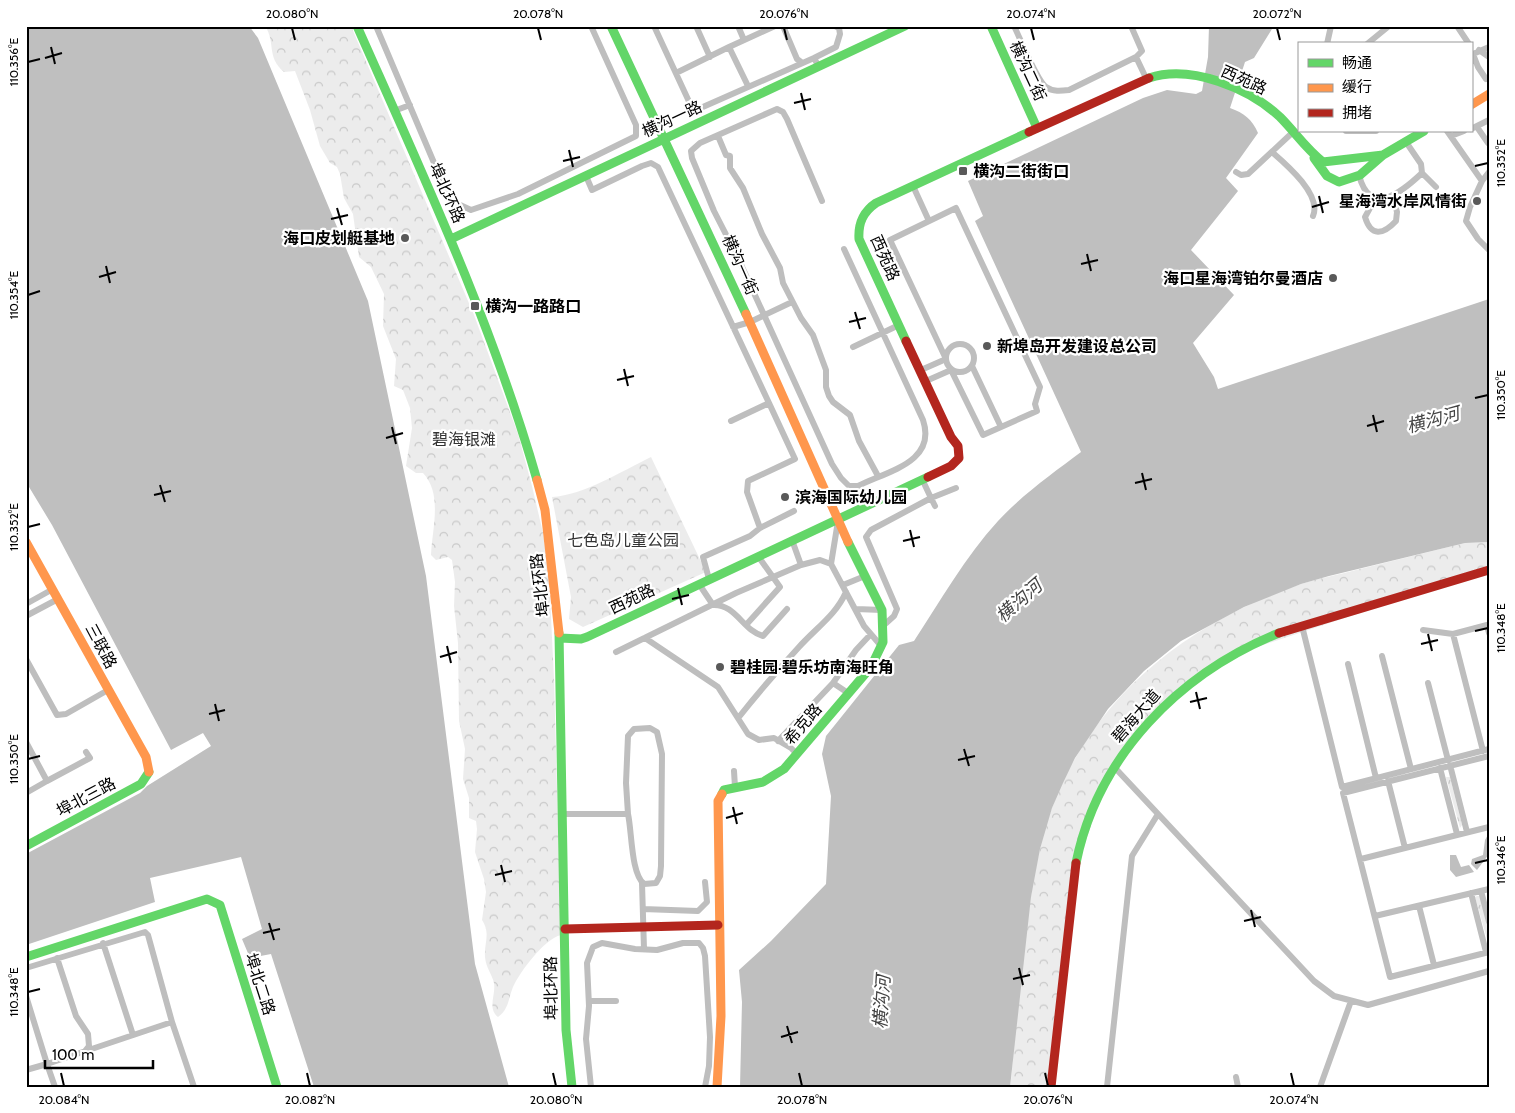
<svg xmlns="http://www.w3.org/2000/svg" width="1515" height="1113" viewBox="0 0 1515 1113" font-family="Cabin,'Noto Sans SC',sans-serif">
	<defs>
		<pattern id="grass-tufts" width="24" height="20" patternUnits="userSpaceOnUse" patternTransform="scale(1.25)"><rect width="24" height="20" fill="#ececec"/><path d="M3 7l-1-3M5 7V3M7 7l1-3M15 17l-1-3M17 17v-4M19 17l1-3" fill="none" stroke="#c9c9c9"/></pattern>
		<pattern id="forest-crowns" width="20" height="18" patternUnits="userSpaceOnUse" patternTransform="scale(1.25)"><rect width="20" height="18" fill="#ececec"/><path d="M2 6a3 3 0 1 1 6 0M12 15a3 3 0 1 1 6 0" fill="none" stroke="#c9c9c9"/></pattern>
	</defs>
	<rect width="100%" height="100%" fill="#fff"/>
	<path fill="url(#grass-tufts)" d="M1446,777h4l12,48 -2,3z
		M1477,896h3l9,37v13l-14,-49z"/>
	<path fill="url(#forest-crowns)" d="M265,26h86l123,289 44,119 14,52 11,47 6,42 5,104 7,256c-17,4 -41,37 -48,52 -5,12 -4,22 -15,30 -11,-9 -2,-22 -4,-34 -2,-9 -8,-15 -9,-26 -1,-15 6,-23 -3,-37l4,-28 -2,-13 -9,-27 2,-23 -1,-8 -7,-3v-20l-6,-19 2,-30 -6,-28 -1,-78 -4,-37 1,-24 -3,-22 -4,-3 -12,3 -5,-5c1,-26 12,-61 -8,-82h-7l-10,-7 6,-38 -2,-20 -7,-18 -9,-4 2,-27 -13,-33 1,-32 -13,-27 -12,-10 -6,-43 -9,-16 -4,-24 -3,-7 -7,-4 -10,-17 -10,-36 -15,-39 -11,1c-18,-15 -8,-30 -19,-46z
		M651,457l55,115 -123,55 -14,-8 2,-22 -19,-100c32,-2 70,-26 99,-40z
		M1489,542v28l-262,87 -60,44 -63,85 -30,90 -23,211h-41c3,-19 3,-38 5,-56 8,-60 11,-123 25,-183 31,-133 135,-222 261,-264 18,-6 37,-9 55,-14 36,-9 72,-18 109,-27z"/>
	<path fill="#bfbfbf" d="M26,26h223l9,12 110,263 58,275 49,388 34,123h-195l-43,-133 -21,4 -8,-19 20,-10 -21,-72 -91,21 5,24 -129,43v-91l114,-61 7,-7 64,-40 -8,-13 -32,17 -119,-225 -26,-43z
		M1209,26h63v3l-18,29 -9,4 -15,46c14,5 22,11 28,25l-32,45 12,13 -47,59 43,45 -41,48 21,34 4,12 271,-90v243l-24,1 -136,33 -28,8 -57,23 -63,34 -37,30 -36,38 -33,49 -12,25 -11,25 -12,41 -9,48 -21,190h-270l2,-85 -3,-32 32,-29 55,-57 5,-88 -9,-42 4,-18 73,-91 15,-4c27,-41 51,-84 84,-120 24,-26 55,-48 83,-69l-106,-231 8,-5 -15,-35 175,-83 24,-8 29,4 6,-3 6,-34z
		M1489,833v21l-12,16 -6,-6 1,-5 11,-4 2,-15z
		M1450,855h6l5,12 8,-2 5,7 -18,5 -6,-7z"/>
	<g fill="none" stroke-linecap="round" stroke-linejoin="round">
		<path stroke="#bebebe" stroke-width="6" d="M376,26l67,158 15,20 13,6 47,-16 118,-58v-11l-45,-99
			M654,26l38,82 4,2 118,-52
			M696,26l14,31
			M738,26l6,14
			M783,26l14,33 4,3
			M1014,26c6,12 23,55 32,61 7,5 15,4 23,3l67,-33 10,21
			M1131,26l11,25 -6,6
			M1457,26l12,18
			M1327,44l4,-18
			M1367,44l22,-18
			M1479,50l10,7
			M1473,54l5,13 8,12
			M1471,62l2,-8 16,-7
			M819,67l-5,-9 22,-11 4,-13 -1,-6 -4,-2
			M676,73l53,-26
			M748,86l-19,-39 46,-21
			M394,111l16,-6
			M1477,127l11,16
			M1471,129l18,-9
			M1346,131h30
			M1447,131l35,50 -12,26 -4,14 12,18 11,11
			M718,136l8,19 4,1v12l13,20 19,46 18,34 3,15 18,35 12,17 13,35v17l3,9 4,6 17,13 9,26 19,35
			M1451,136l13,-5
			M1272,152c15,13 50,43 41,64
			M1236,172l5,3 7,-1 44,-41
			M1422,173l14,14
			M1359,175c11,44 44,16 63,-2l-1,-9 -15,-22
			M586,176l6,14 50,-24 9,-3 7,4 111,236
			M1482,181l7,-9
			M913,186l16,35
			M1382,199l-12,9 -5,9c6,20 18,18 31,4l1,-9 -4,-15
			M822,201l-35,-82 -4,-7 -6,-3 -77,34 -9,8 1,7 22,53 24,47 94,206 9,14 8,8h9c30,-15 79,-24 65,-66l-79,-171
			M1341,207l30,-12
			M733,327l17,-5 42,-20
			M946 358a14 14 0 1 1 28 0a14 14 0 1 1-28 0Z
			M853,347l46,-22
			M972,366l29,61
			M921,370l25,-11 -56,-119 66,-32 84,179 -5,17 2,7 -54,24 -32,-65 -25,11
			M935,506l-4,-8 25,-10
			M760,528l34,-17
			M831,564l7,-43
			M801,565l19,-5 11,4 33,62 18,21
			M709,579l-6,-22 47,-21 10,-8 -13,-36 1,-11 47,-22 -26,-56 -38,18
			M699,584l14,21c23,-1 30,26 50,31l24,-27
			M843,585l22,-9
			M26,604l27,-15
			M856,609l26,1
			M26,616l32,-17
			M746,625l34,-38 -22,-31
			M884,625l10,-9 3,-7 -31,-72 5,-7 60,-32 -9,-19
			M1302,626l40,161 147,-38
			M1423,630l30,4 34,-9 2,8
			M1453,634l30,117
			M645,638l73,49 30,47 11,6 15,-2 17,10 6,6
			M616,652l120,-59 65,-28 -9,-25
			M1382,656l29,113
			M26,659l31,56 9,-1 42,-24
			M1348,664l28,114
			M833,683l15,10
			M1428,683l20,77
			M739,717c19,-24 39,-47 60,-70 17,-19 37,-32 47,-55
			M778,741l55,-58 23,-33 14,-15
			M26,742l21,39 -21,12
			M1489,756l-146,37 47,184 99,-25
			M1450,765l17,67
			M1440,768l17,66
			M1117,770l197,211 20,15 34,9 121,-34
			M734,771l1,16
			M47,781l43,-23 -4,-6
			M1388,781l17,67
			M563,814h65l-2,-31 2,-47 6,-7 16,-1 7,4 5,22 -1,112 -1,10 -4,7 -12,1c-13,-10 -12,-52 -16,-70
			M1361,859l128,-32
			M642,883l2,66
			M1481,891l8,31
			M1471,893l15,59
			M1419,906l15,59
			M643,909l55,2 9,-9 -2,-20
			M1375,916l114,-27
			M103,943l30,92
			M57,958l19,58 12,18 1,12 -4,5
			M26,968l119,-36 3,3 24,87
			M26,996l21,68 -21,6
			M589,1001h27
			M1236,1077l2,10
			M55,1087l-8,-23 125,-42 22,65
			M591,1087l-5,-48 3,-33 -2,-43 6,-16 9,-4 33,6 22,1 26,-7h16l4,5 2,8 5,81 -1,29 -4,21
			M1107,1087l25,-231 26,-42
			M1320,1087l31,-86"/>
		<path stroke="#63d668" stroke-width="9" d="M357,26c66,149 135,297 180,454
			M611,26l135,288
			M991,26l46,102
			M1149,78c42,-14 100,10 131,39 15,15 26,32 43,45l60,-7 41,-24
			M1314,158l13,18 12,6 21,-7 23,-20
			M451,239l454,-213
			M906,341l-47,-102c-1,-16 4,-27 17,-36l153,-71
			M559,633l7,397 6,57
			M560,638l21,1 6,-2 341,-160
			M722,794l2,-4 39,-8 21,-13 87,-102 12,-25 -1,-32 -34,-68
			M26,846l115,-62 8,-12
			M1076,863c22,-108 104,-190 203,-230
			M26,957l181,-58 13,6 57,182"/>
		<path stroke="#ff974d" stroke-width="9" d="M1471,105l18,-11
			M746,314l102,228
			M537,480l8,30 14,123
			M26,542l120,215 3,15
			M717,1087l4,-71 -3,-215 4,-7"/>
		<path stroke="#b3261e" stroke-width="9" d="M1029,132l120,-54
			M906,341l45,96 7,9 1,12 -8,8 -23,11
			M1279,633l210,-63
			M565,929l153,-4
			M1051,1087l25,-224"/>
	</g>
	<path fill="none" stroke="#000" stroke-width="2" d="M292,28l3,12M538,28l3,12M784,28l3,12M1031,28l3,12M1277,28l3,12M51,47l4,17M45,58l17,-5M28,62l12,-3M801,93l4,17M794,103l17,-4M569,150l4,17M563,161l17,-4M1475,166l13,-3M1319,196l4,17M1312,207l17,-5M337,208l5,17M331,219l17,-4M1087,254l4,17M1081,264l17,-4M106,266l4,17M99,277l17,-5M28,295l12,-4M855,312l5,17M849,322l17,-4M624,369l4,17M617,380l17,-4M1475,398l13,-3M1373,415l4,17M1367,426l17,-5M392,427l4,17M386,438l17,-5M1142,473l4,17M1135,483l17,-4M160,485l5,17M154,495l17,-4M28,527l12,-3M910,530l4,17M903,541l17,-4M678,588l4,17M672,599l17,-4M1475,631l13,-3M1428,634l4,17M1421,644l17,-4M447,646l4,17M440,657l17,-5M1196,692l4,17M1190,702l17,-4M215,704l4,17M209,714l16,-4M964,749l5,17M28,759l12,-3M958,760l17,-4M733,807l4,17M726,818l17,-5M1475,863l13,-3M501,865l4,17M495,875l17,-4M1251,910l4,17M1244,921l17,-4M269,923l5,17M263,933l17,-4M1019,968l4,17M1013,979l17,-4M28,992l12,-3M787,1026l5,17M781,1037l17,-5M61,1073l3,13M307,1073l3,13M553,1073l3,13M799,1073l3,13M1045,1073l3,13M1291,1073l3,13"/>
	<g fill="#595959" stroke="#fff" stroke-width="2">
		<rect x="958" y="166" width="10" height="10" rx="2.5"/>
		<circle cx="1477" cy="201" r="5"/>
		<circle cx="405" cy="238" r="5"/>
		<circle cx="1333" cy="278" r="5"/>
		<rect x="470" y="301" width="10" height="10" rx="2.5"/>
		<circle cx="987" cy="346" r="5"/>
		<circle cx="785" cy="497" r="5"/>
		<circle cx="720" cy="667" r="5"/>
	</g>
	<g text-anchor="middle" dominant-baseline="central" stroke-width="4.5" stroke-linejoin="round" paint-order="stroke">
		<g font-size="16" fill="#000" stroke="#fff">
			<text transform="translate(1028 71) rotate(65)">横沟二街</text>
			<text transform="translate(1244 80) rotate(24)">西苑路</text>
			<text transform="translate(672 119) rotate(-25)">横沟一路</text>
			<text transform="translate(447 193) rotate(66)">埠北环路</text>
			<text transform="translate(885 258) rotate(66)">西苑路</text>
			<text transform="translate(740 265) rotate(66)">横沟一街</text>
			<text transform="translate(540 585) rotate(-97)">埠北环路</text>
			<text transform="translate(632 599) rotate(-25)">西苑路</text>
			<text transform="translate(101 646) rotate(62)">三联路</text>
			<text transform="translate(1136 716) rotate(-49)">碧海大道</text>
			<text transform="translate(803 724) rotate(-50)">希克路</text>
			<text transform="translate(86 797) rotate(-28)">埠北三路</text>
			<text transform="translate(260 984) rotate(72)">埠北二路</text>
			<text transform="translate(551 988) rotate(-91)">埠北环路</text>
		</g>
		<g font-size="16" font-weight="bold" fill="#000" stroke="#fff" text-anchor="start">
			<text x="973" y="171">横沟二街街口</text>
			<text x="1467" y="201" text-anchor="end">星海湾水岸风情街</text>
			<text x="395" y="238" text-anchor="end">海口皮划艇基地</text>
			<text x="1323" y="278" text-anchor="end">海口星海湾铂尔曼酒店</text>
			<text x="485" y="306">横沟一路路口</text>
			<text x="997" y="346">新埠岛开发建设总公司</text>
			<text x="795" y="497">滨海国际幼儿园</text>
			<text x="730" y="667">碧桂园·碧乐坊南海旺角</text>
		</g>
		<g font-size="16" fill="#333" stroke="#fff">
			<text x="464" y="439">碧海银滩</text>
			<text x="623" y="540">七色岛儿童公园</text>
		</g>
		<g font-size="18" font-style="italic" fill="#444" stroke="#fff">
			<text transform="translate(1433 420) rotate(-15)">横沟河</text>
			<text transform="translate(1019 601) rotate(-41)">横沟河</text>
			<text transform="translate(882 1002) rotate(-86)">横沟河</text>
		</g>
	</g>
	<rect width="1515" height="1113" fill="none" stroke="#ffffff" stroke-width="55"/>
	<rect x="1298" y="42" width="175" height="90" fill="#ffffff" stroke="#999999"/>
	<rect x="1308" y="59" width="25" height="8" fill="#63d668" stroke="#999999"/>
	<text x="1342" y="68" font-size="15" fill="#000000">畅通</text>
	<rect x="1308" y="84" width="25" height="8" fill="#ff974d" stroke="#999999"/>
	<text x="1342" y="92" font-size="15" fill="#000000">缓行</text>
	<rect x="1308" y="109" width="25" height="8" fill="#b3261e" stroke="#999999"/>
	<text x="1342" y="118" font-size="15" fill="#000000">拥堵</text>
	<path d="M45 1060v8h108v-8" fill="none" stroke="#000000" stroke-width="2.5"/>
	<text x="52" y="1060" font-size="15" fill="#000000" stroke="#ffffff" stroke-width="4" paint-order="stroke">100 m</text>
	<rect x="28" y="28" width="1460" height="1058" fill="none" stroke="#000" stroke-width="2"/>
	<g font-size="12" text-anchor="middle" fill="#000">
		<text x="292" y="18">20.080°N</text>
		<text x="538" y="18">20.078°N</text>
		<text x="784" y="18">20.076°N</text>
		<text x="1031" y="18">20.074°N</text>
		<text x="1277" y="18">20.072°N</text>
		<text transform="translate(14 62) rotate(-90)" y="4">110.356°E</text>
		<text transform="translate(1501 163) rotate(-90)" y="4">110.352°E</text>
		<text transform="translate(14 295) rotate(-90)" y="4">110.354°E</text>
		<text transform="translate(1501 395) rotate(-90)" y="4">110.350°E</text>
		<text transform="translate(14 527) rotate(-90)" y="4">110.352°E</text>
		<text transform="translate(1501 628) rotate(-90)" y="4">110.348°E</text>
		<text transform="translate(14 759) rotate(-90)" y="4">110.350°E</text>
		<text transform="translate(1501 860) rotate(-90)" y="4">110.346°E</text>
		<text transform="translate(14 992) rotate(-90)" y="4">110.348°E</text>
		<text x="64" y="1104">20.084°N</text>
		<text x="310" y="1104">20.082°N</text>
		<text x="556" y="1104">20.080°N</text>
		<text x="802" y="1104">20.078°N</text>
		<text x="1048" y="1104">20.076°N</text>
		<text x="1294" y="1104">20.074°N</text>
	</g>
</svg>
